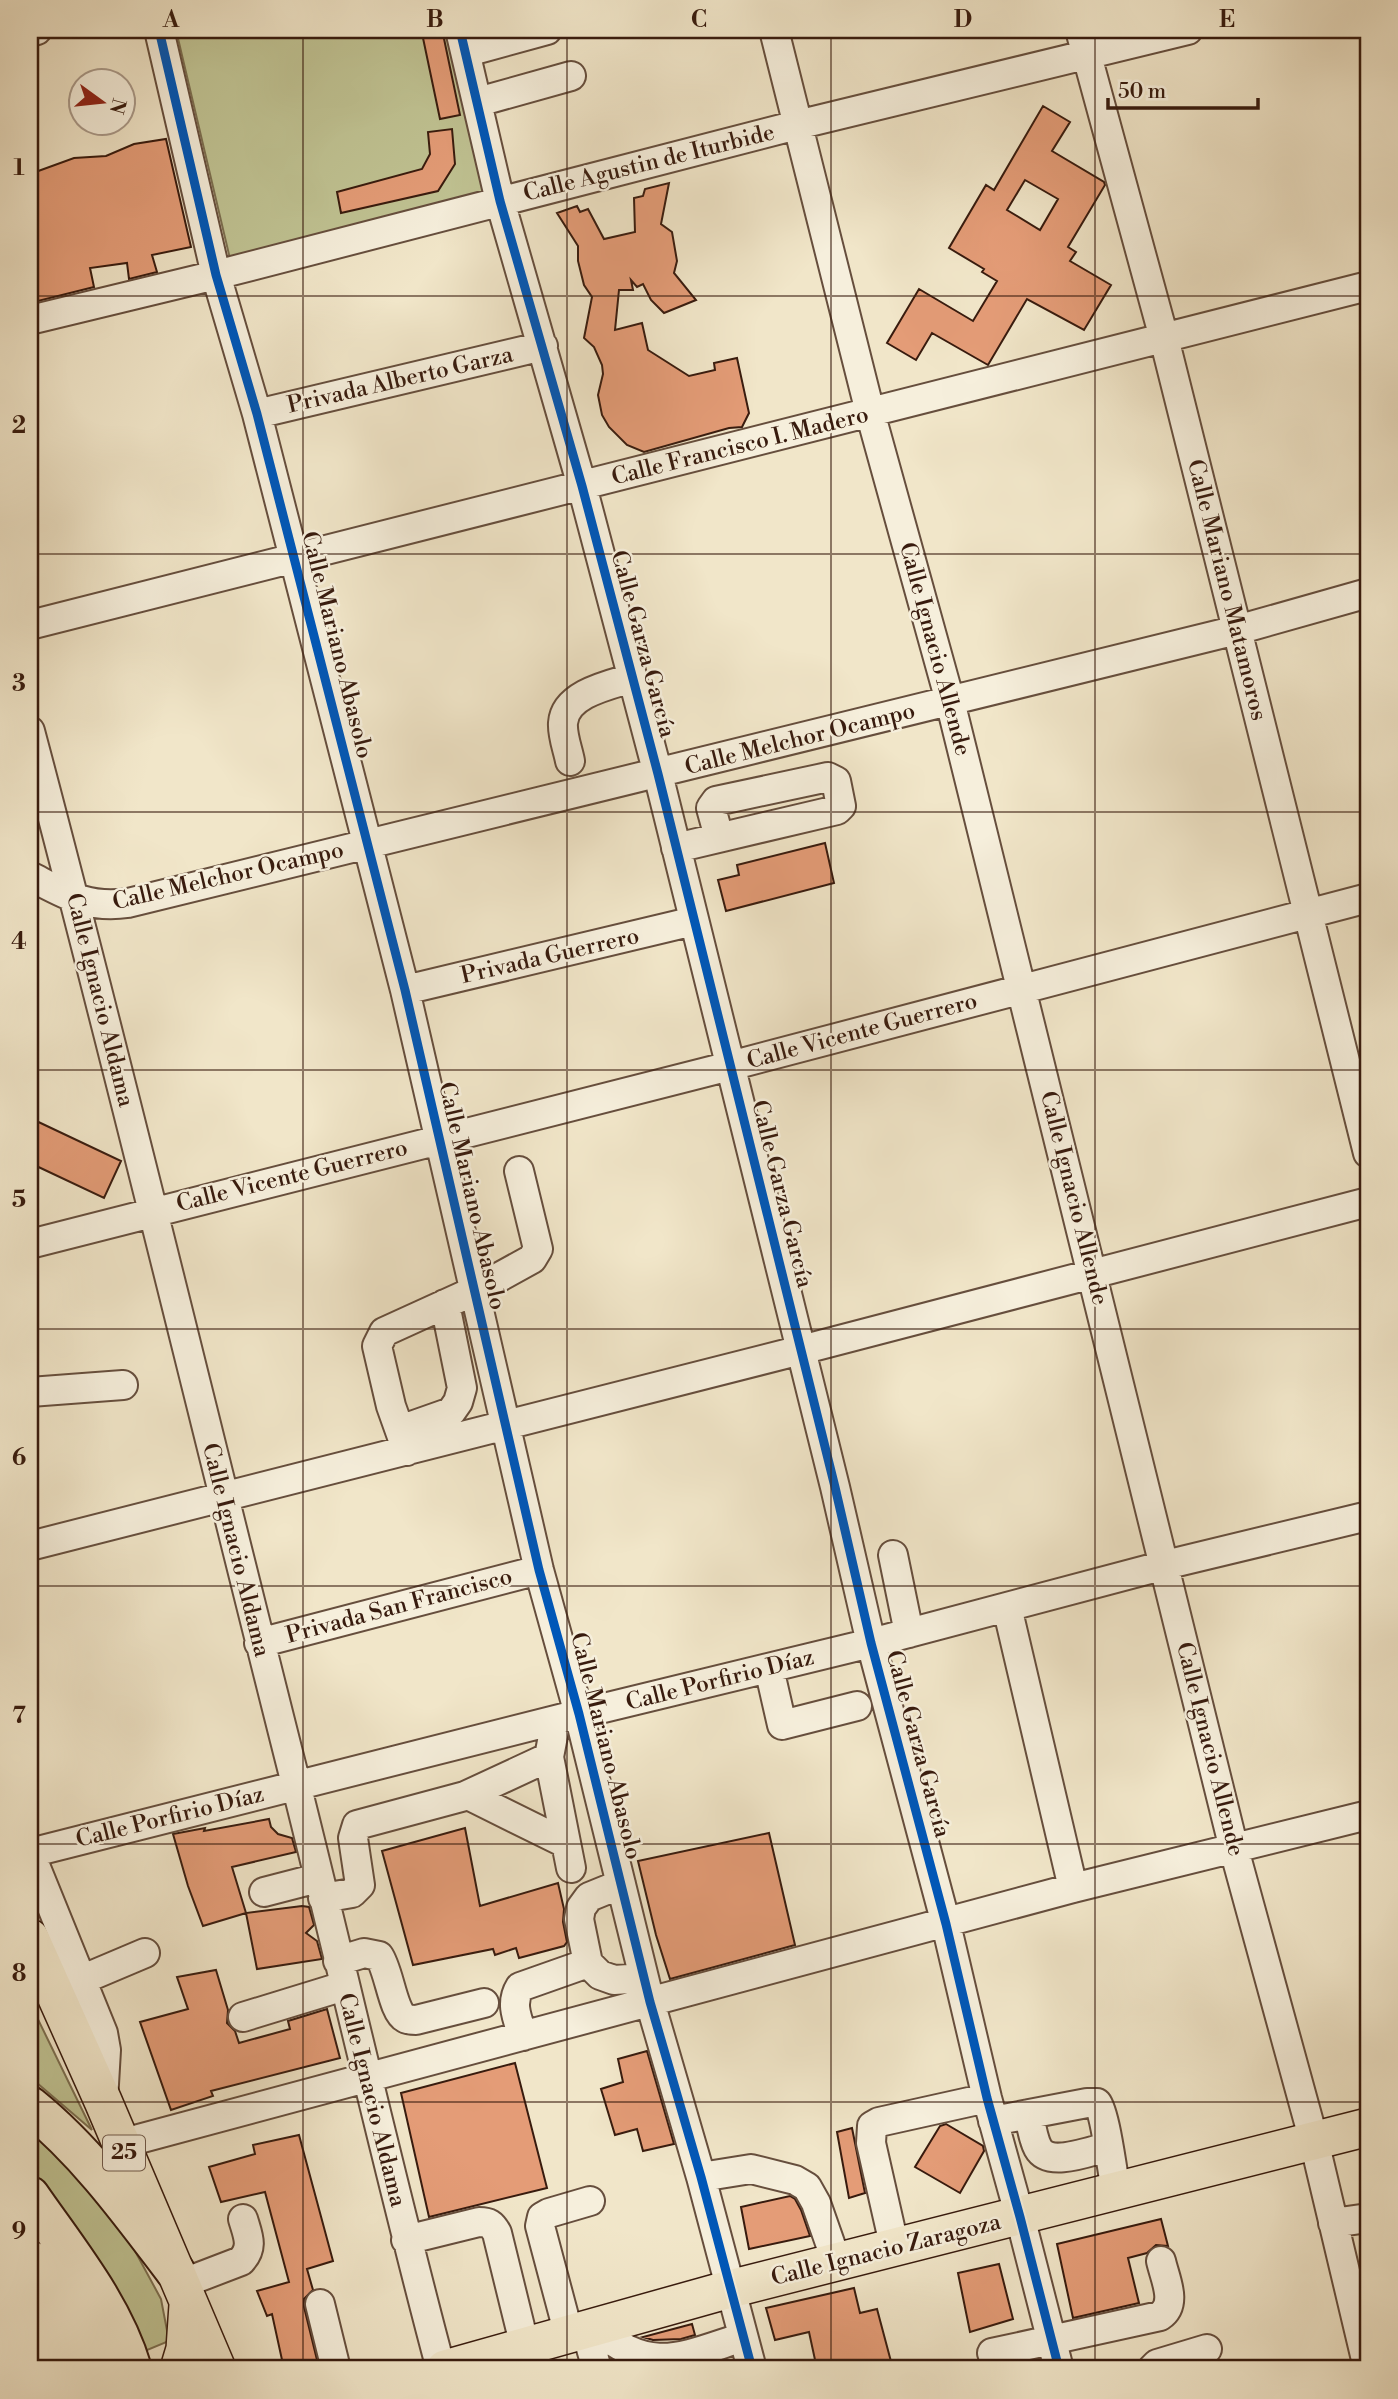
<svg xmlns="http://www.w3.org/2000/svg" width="1398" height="2399" viewBox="0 0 1398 2399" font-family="'Libre Bodoni',serif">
	<rect width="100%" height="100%" fill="#f1e6c9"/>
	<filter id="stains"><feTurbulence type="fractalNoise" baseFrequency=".00286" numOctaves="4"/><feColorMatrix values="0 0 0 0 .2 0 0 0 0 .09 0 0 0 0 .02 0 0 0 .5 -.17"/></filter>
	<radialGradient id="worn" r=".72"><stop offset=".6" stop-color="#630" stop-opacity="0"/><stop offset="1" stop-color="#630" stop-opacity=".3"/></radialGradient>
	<path fill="#c0c393" stroke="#7c6f50" stroke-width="2" d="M176,30h271l40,161 -256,72z
		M30,2003l62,127 -62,-53z
		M30,2127l13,10 79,90 39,72 8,42 -29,12 -74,-132 -36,-46z"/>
	<path fill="#e49c77" stroke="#381b0e" stroke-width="2" fill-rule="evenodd" d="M443,34l17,81 -20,4 -17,-81z
		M1043,106l27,16 -18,29 52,31 1,3 -37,62 8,5 -6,9 41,24 -27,45 -57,-31 -39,66 -56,-32 -16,27 -29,-17 32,-54 54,32 24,-40 -15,-9 2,-3 -35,-21 37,-63 8,5zM1025,180l33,19 -18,31 -33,-20z
		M452,129l3,35 -17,27 -97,22 -4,-21 85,-23 8,-15 -2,-22z
		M166,139l25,108 -39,8 5,17 -28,7 -2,-16 -37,5 4,19 -64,16v-129l44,-16 32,-2 28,-12z
		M669,183l-8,41 11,8 5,29 -3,12 22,27 -32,13 -13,-13 -8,-16 -6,3 -6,-7 2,10h-14l-4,40 27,-7 6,27 41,26 26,-6 -1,-7 23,-5 12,55 -7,14 -13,1 -85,24 -17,-7 -18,-18 -7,-12 -4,-20 5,-21 -1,-9 -8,-18 -10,-9 8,-41 -8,-12 -6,-24v-15l-21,-33 20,-7 3,6 8,-3 16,30 31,-7 -1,-34 9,-2 2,-7z
		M825,843l9,40 -108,28 -8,-31 21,-5 -2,-10z
		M30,1118l91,43 -17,37 -74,-35z
		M269,1819l2,8 7,7 14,4 4,14 -64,15 14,46 -43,13 -15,-40 -15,-52 32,-6 -1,3z
		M465,1828l15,78 78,-23 6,26 -1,13 4,20 -3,4 -45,12 -3,-10 -21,7 -2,-6 -80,16 -31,-114z
		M769,1833l26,112 -125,34 -14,-44 -18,-74z
		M302,1906l7,1 5,18 -8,8 11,8 5,18 -65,10 -11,-56z
		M216,1970l12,40 -1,13 8,8 4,12 51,-14 -2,-8 39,-12 13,49 -129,33 2,5 -42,14 -31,-88 48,-13 -11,-32z
		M647,2051l27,93 -31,7 -6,-22 -22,6 -14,-46 22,-7 -5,-23z
		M515,2063l32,125 -118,29 -28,-124z
		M946,2124l37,22 1,5 -24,42 -45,-26 25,-41z
		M852,2128l13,65 -16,5 -12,-66z
		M299,2135l34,126 -26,8 6,21 -9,9v8l15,61 -4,1h-31l-12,-55 -5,2 -10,-25 32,-9 -24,-90 -44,10 -12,-35 46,-13 -2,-9z
		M790,2196l5,3 6,11 9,26 -61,13 -8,-42z
		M1161,2219l7,27 -12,-1 -9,8 -19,5 11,45 -66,15 -16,-74z
		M999,2264l14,55 -43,13 -12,-59z
		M854,2288l6,25 17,-4 16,60h-76l-8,-37 -34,8 -9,-32z
		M692,2324l3,11 -14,4 -28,1 -10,-3z"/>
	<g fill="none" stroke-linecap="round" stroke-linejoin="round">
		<g stroke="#664e3d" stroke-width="32">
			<path id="minor" d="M159,30l57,245 41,139 148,576 134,580 40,144 71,288 51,175 51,192
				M460,30l40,171 82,285 76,288 177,713 36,156 75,281 41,174 33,119 39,152
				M774,30l96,382 80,289 284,1148 80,292 54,227
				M1080,30l84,308 204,815
				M30,32l7,-2
				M467,52l80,-22
				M478,102l93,-26
				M30,320l186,-45 581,-150 391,-95
				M257,414l286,-68
				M30,625l1338,-339
				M30,731c93,350 177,702 266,1053 49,195 93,391 145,585
				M570,761c-2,-11 -8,-26 -7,-38 2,-29 46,-38 69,-45
				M676,848l161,-38 4,-4 -5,-25 -8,-4 -112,24 -5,7 8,29
				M30,876c35,18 57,33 98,27l1109,-273 131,-37
				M405,990l289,-69
				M30,1244l700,-178 638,-168
				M30,1392l93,-7
				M400,1430l51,-18 7,-10 4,-14 -17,-84
				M407,1451l-16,-45 -14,-60 7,-14 90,-41 58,-32 6,-10 -19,-78
				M30,1546l771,-196 567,-148
				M893,1555l16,78
				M1007,1607l66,281
				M259,1643l280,-73
				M769,1668l13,57 75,-19
				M549,1757l22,111
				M468,1795l97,48
				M30,1853l549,-139 292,-71 294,-78 203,-49
				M30,1853l73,180 3,17 -3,51
				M621,1884l-32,13 -8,11 -2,11 9,44 12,12 14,5 30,-2
				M264,1892l54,-14
				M323,1898l29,-5 8,-8 -7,-47 4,-13 108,-29 84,-39 7,-37
				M338,1961l26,-8 15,3c10,14 14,56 26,62 3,2 8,2 11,2l68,-17
				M67,1986l78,-33
				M243,2017l101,-31
				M523,2036c-6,-18 -13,-33 -3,-49l68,-24
				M1029,2114c2,11 4,25 9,34 11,20 52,3 69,-1
				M993,2121l94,-18h10c8,9 16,72 19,89
				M120,2144l953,-256 295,-73
				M701,2177l50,-8 44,11 12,7 9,16 21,60
				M1333,2223l35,-5
				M406,2240l73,-18c10,0 13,2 18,11l28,114
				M895,2249l-24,-106 1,-17 7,-4 108,-24
				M181,2284l60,-23c13,-14 7,-25 2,-42
				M320,2304l16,65
				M596,2328c54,48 87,28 147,9
				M586,2331l11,38
				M569,2335l-29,-109 2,-9 7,-4 41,-12
				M992,2353l168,-37c18,-12 5,-37 1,-55
				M1152,2369l5,-5 50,-15"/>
		</g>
		<g stroke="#381b0e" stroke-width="40">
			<path id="major" d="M30,1938l73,163 114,268
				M179,2369l6,-20 3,-44
				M445,2369l285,-80 638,-162"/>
		</g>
		<g stroke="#381b0e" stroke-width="42">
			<path id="highway" d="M30,2106c57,46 101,107 145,165
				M30,2196c38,55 83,109 102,173
				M30,2260l78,109
				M30,2315l17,23 18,31"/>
		</g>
		<use href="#minor" stroke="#f6efdc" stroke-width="28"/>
		<use href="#major" stroke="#f1e6c9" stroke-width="37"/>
		<use href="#highway" stroke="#f1e6c9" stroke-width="38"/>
		<g stroke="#f6efdc" stroke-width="13">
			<path id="cycleway" d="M159,30l57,245 41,139 148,576 134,580 40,144 71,288 51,175 51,192
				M460,30l40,171 82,285 76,288 177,713 36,156 75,281 41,174 33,119 39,152"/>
		</g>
		<use href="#cycleway" stroke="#0057b8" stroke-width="9"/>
	</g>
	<path fill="none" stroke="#381b0e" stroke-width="2" stroke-opacity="0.55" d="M303,30v2339M567,30v2339M831,30v2339M1095,30v2339M30,296h1338M30,554h1338M30,812h1338M30,1070h1338M30,1329h1338M30,1586h1338M30,1844h1338M30,2102h1338"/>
	<g text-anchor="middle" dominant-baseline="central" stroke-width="5" stroke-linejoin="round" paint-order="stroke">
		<rect fill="#f6efdc" stroke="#715b4c" stroke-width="2" x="103" y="2135.5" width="42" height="35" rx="5"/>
		<g font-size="21" font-weight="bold" fill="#381b0e">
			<text x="124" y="2153">25</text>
		</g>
		<g font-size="23" fill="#381b0e" stroke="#f6efdc">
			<text transform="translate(649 163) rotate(-14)">Calle Agustin de Iturbide</text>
			<text transform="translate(400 380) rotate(-13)">Privada Alberto Garza</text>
			<text transform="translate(740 446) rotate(-14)">Calle Francisco I. Madero</text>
			<text transform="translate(1227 590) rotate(76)">Calle Mariano Matamoros</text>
			<text transform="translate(643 644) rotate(75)">Calle Garza García</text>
			<text transform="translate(337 645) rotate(76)">Calle Mariano Abasolo</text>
			<text transform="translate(935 649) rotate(75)">Calle Ignacio Allende</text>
			<text transform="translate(800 739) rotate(-14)">Calle Melchor Ocampo</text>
			<text transform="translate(228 876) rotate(-13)">Calle Melchor Ocampo</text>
			<text transform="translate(550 956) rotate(-13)">Privada Guerrero</text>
			<text transform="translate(100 1000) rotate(76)">Calle Ignacio Aldama</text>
			<text transform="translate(862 1031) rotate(-15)">Calle Vicente Guerrero</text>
			<text transform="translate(292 1176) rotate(-14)">Calle Vicente Guerrero</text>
			<text transform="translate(782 1194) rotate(76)">Calle Garza García</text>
			<text transform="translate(472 1196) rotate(77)">Calle Mariano Abasolo</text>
			<text transform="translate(1074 1198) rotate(76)">Calle Ignacio Allende</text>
			<text transform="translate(236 1550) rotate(76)">Calle Ignacio Aldama</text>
			<text transform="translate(399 1606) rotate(-15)">Privada San Francisco</text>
			<text transform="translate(720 1680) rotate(-14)">Calle Porfirio Díaz</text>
			<text transform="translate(918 1744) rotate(75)">Calle Garza García</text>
			<text transform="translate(606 1746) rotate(76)">Calle Mariano Abasolo</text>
			<text transform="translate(1210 1749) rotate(76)">Calle Ignacio Allende</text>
			<text transform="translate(170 1817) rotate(-14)">Calle Porfirio Díaz</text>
			<text transform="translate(372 2100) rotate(76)">Calle Ignacio Aldama</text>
			<text transform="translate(886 2250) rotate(-14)">Calle Ignacio Zaragoza</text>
		</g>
	</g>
	<rect width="1398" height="2399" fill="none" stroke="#f1e6c9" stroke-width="77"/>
	<g transform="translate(102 102) rotate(105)"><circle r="33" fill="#f6efdc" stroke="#aa9a8a" stroke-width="2"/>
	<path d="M0-5L12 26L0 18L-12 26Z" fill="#8f2418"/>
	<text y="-10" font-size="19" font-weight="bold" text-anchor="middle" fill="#381b0e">N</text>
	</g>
	<path d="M1108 98v10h150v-10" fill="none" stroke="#381b0e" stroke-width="3.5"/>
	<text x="1118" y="98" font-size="21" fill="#381b0e" stroke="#f6efdc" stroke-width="5" paint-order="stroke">50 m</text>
	<rect x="38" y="38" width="1322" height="2322" fill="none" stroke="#381b0e" stroke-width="2.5"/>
	<g font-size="23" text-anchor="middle" font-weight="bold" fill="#381b0e">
		<text x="171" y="27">A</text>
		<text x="435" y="27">B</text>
		<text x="699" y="27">C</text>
		<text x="963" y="27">D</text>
		<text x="1227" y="27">E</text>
		<text x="19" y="175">1</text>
		<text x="19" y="433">2</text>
		<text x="19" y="691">3</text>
		<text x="19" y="949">4</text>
		<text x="19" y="1207">5</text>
		<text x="19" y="1465">6</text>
		<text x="19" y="1723">7</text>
		<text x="19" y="1981">8</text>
		<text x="19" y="2239">9</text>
	</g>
	<rect width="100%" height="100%" filter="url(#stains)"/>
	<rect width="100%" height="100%" fill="url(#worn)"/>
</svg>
